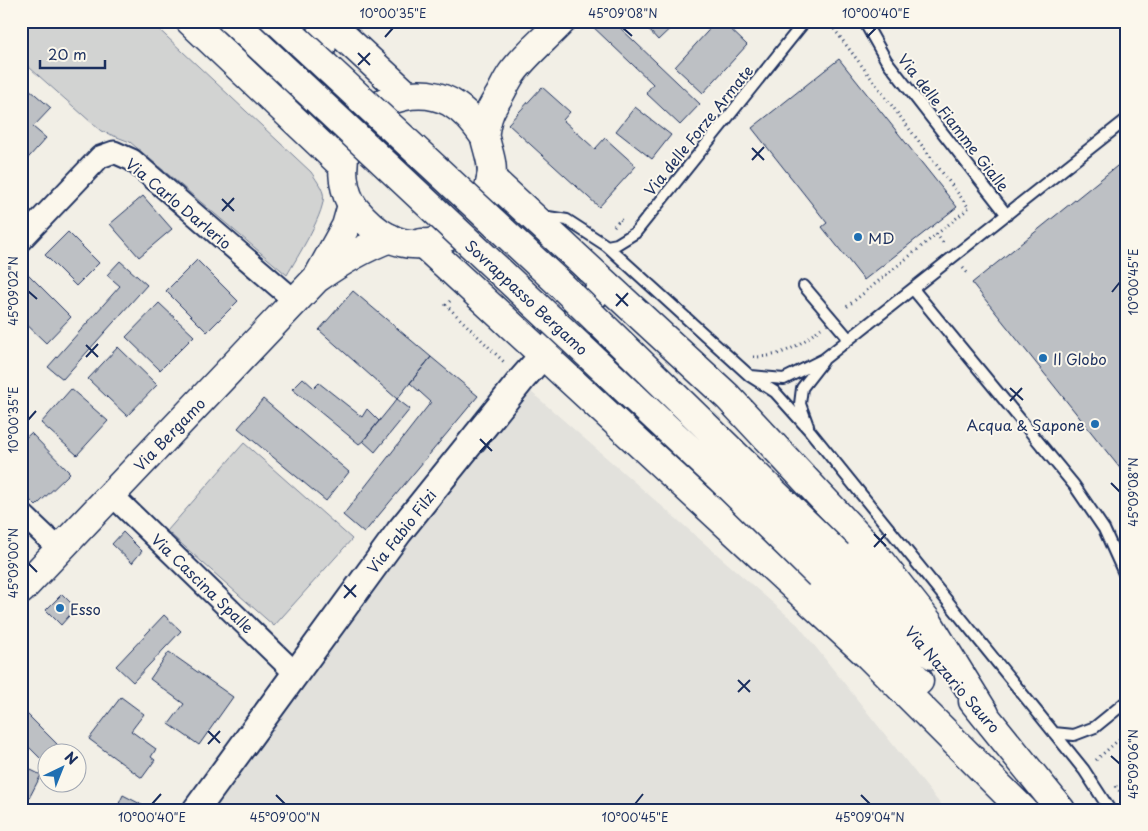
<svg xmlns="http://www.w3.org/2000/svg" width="1148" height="831" viewBox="0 0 1148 831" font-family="'Playpen Sans',sans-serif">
	<rect width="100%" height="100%" fill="#f2efe6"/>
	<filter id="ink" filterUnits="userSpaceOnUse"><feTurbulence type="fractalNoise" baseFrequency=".02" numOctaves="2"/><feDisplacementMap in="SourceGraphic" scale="10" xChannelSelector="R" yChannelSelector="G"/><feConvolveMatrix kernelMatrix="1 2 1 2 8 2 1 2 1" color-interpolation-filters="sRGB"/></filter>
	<g filter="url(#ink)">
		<path fill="#e2e1dc" d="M522,387l8,4 268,234 147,185h-737z"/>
		<path fill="#d2d3d2" stroke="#768198" d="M21,21h129l161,151c4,6 10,14 12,21 5,16 -27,66 -36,82l-157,-133 -29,-11 -80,-71z
			M244,443l108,96 -78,87 -107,-95z"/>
		<path fill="#bdc0c4" stroke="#1b2f5e" d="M590,21h23l87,83 -20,21 -34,-32 7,-9 -64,-61z
			M641,21h37l-20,19z
			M717,21h5l25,24 -44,48 -28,-26z
			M739,21h18l-10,10z
			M839,59l118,148 -93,73 -42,-53 5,-4 -75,-95z
			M21,82l30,26 -18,19 13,11 -25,28z
			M542,87l28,25 -7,8 32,29 10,-11 31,28 -37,41 -91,-83z
			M635,107l36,28 -19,24 -36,-28z
			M1127,158v319l-155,-194z
			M143,196l29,33 -33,28 -29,-33z
			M68,232l31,31 -23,23 -31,-31z
			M197,260l41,41 -31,31 -41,-41z
			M120,261l27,24 -84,94 -15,-12 72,-81 -13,-11z
			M28,274l43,43 -25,26 -25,-24v-38z
			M353,291l78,66 -34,42 -78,-69z
			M159,303l35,33 -34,34 -34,-33z
			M118,347l39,38 -30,31 -39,-37z
			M431,357l47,39 -114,137 -21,-18 88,-113 -21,-19z
			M303,378l11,10 5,-5 43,34 5,-8 12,12 -16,20 -4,3 -67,-55z
			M71,389l37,32 -31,34 -36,-32z
			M263,399l86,73 -23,29 -88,-73z
			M397,399l13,10 -35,43 -12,-11z
			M31,433l39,40 -34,33 -15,-15v-49z
			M123,532l19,19 -10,12 -20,-19z
			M62,594l14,14 -15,17 -15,-15z
			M164,615l17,16 -48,51 -17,-16z
			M169,652l64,45 -34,48 -30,-21 15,-20 -34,-25z
			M121,697l23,17 -13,17 25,18 -5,8 4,3 -13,18 -53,-39z
			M21,708l36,36 -16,15 -20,-20z
			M21,765l20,10 -18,35h-2z
			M123,795l29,15h-36z"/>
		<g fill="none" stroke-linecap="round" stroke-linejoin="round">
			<g stroke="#1b2f5e" stroke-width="14">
				<path id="service" d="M864,21l22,39 121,155
					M542,216l25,4 40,26 143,130 25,16 35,39 274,339 26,40
					M607,246l10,-2 18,-11 170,-212
					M804,286l45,53
					M913,289l161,196 30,44 23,51
					M751,376l33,3 40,-20 303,-240
					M808,426l-8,-22 2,-16 21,-27
					M1054,733l20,2 21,-8 32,-26"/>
			</g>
			<g stroke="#1b2f5e" stroke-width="25">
				<path id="minor" d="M21,240l79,-83 14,-5 18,8 163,141
					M111,494l184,179
					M21,513l39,37"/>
			</g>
			<g stroke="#1b2f5e" stroke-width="30">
				<path id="tertiary" d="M196,810l203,-278 123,-153 83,-95"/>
			</g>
			<g stroke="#1b2f5e" stroke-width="31">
				<path id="secondary" d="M320,273l26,-47 6,-21
					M21,590l295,-311c24,-17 47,-31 74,-41"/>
			</g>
			<g stroke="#1b2f5e" stroke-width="31">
				<path id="primary" d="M484,136c-10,-14 -19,-25 -34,-34 -38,-21 -93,4 -104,45 -5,20 -4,45 9,62 10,12 20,22 34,29 44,21 95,-14 102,-59 3,-15 -3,-27 -6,-41 -1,-6 2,-19 5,-26 2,-5 6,-11 9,-16 4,-7 8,-16 13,-23 14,-19 34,-35 50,-52"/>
			</g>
			<g stroke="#1b2f5e" stroke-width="31">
				<path id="trunk" d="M190,21l153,145
					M327,21l80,74
					M275,90c20,-3 39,-21 46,-41 3,-9 2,-19 1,-28
					M491,178l237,219 144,154 56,71 57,92
					M422,243l447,413 154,154
					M838,555l95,100
					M819,575l100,106
					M973,701l88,109"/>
			</g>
			<path stroke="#1b2f5e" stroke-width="3" stroke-dasharray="1 4" stroke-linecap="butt" d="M828,21l141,187 -125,101
				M614,226l6,-7 3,3
				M936,234l9,11
				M963,268l6,7
				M450,301l-4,4 59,58
				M753,357c30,0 45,-11 68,-29
				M1096,760l27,-24h4
				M1116,786l11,16"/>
			<use href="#service" stroke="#fbf7ec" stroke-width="10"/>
			<use href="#minor" stroke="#fbf7ec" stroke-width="21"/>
			<use href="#tertiary" stroke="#fbf7ec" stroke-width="26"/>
			<use href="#secondary" stroke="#fbf7ec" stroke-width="28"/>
			<use href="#primary" stroke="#fbf7ec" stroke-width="28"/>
			<use href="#trunk" stroke="#fbf7ec" stroke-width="28"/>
			<g stroke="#1b2f5e" stroke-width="31" stroke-linecap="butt">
				<path id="trunk-bridge" d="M233,21l487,457 99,97
					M277,21l284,264 277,270"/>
			</g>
			<use href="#trunk-bridge" stroke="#fbf7ec" stroke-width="28"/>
		</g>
	</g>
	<path fill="none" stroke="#1b2f5e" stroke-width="2" d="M623,28l9,8M385,37l8,-9M867,37l9,-9M358,53l12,12M358,65l12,-12M752,148l12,12M752,160l12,-13M222,199l12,12M222,211l12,-13M28,291l9,8M1112,292l8,-10M616,294l12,12M616,306l12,-13M86,345l12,12M86,357l12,-13M1010,388l13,12M1010,401l12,-13M28,420l8,-9M480,439l12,12M480,452l12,-13M1111,483l9,9M874,534l12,12M874,547l12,-13M28,563l9,9M344,585l12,12M344,598l12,-13M738,680l12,12M738,692l12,-12M208,731l12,12M208,744l12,-13M1111,756l9,8M276,795l9,9M861,795l9,9M152,804l9,-10M635,804l8,-10"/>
	<g fill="#1f6fb2" stroke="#fbf7ec" stroke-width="2">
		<circle cx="858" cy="237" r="5"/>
		<circle cx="1043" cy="358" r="5"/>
		<circle cx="1095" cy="424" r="5"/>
		<circle cx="60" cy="608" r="5"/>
	</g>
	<g text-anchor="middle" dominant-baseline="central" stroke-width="4" stroke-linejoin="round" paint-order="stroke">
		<g font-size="15" fill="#1b2f5e" stroke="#fbf7ec">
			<text transform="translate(954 122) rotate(52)">Via delle Fiamme Gialle</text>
			<text transform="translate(698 130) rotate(-51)">Via delle Forze Armate</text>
			<text transform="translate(179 203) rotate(40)">Via Carlo Darlerio</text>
			<text transform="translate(527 297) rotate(43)">Sovrappasso Bergamo</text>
			<text transform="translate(169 434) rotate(-46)">Via Bergamo</text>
			<text transform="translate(401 531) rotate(-52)">Via Fabio Filzi</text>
			<text transform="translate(203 583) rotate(44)">Via Cascina Spalle</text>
			<text transform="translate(953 679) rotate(49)">Via Nazario Sauro</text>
		</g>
		<g font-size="15" fill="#1b2f5e" stroke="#fbf7ec" text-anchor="start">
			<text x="868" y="237">MD</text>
			<text x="1053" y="358">Il Globo</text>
			<text x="1085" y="424" text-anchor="end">Acqua &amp; Sapone</text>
			<text x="70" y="608">Esso</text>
		</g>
	</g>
	<rect width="1148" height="831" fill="none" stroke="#fbf7ec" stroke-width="55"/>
	<g transform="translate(62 768) rotate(43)"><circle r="24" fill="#fbf7ec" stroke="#a1a7b3"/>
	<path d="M0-4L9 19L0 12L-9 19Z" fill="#1f6fb2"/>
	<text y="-8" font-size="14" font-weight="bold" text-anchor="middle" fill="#1b2f5e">N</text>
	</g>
	<path d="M40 60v8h65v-8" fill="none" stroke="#1b2f5e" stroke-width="2.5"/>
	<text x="48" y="60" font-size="15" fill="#1b2f5e" stroke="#fbf7ec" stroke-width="4" paint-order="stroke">20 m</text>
	<rect x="28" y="28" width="1092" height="776" fill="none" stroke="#1b2f5e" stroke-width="2"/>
	<g font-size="12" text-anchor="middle" fill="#1b2f5e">
		<text x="393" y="18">10°00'35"E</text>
		<text x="623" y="18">45°09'08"N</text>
		<text x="876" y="18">10°00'40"E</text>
		<text transform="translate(1134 282) rotate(-90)" y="4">10°00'45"E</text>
		<text transform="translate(14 291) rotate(-90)" y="4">45°09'02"N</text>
		<text transform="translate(14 420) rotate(-90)" y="4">10°00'35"E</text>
		<text transform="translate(1134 492) rotate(-90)" y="4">45°09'08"N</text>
		<text transform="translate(14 563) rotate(-90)" y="4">45°09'00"N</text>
		<text transform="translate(1134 764) rotate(-90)" y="4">45°09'06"N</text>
		<text x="152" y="822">10°00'40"E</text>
		<text x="285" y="822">45°09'00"N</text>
		<text x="635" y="822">10°00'45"E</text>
		<text x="870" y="822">45°09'04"N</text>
	</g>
</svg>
